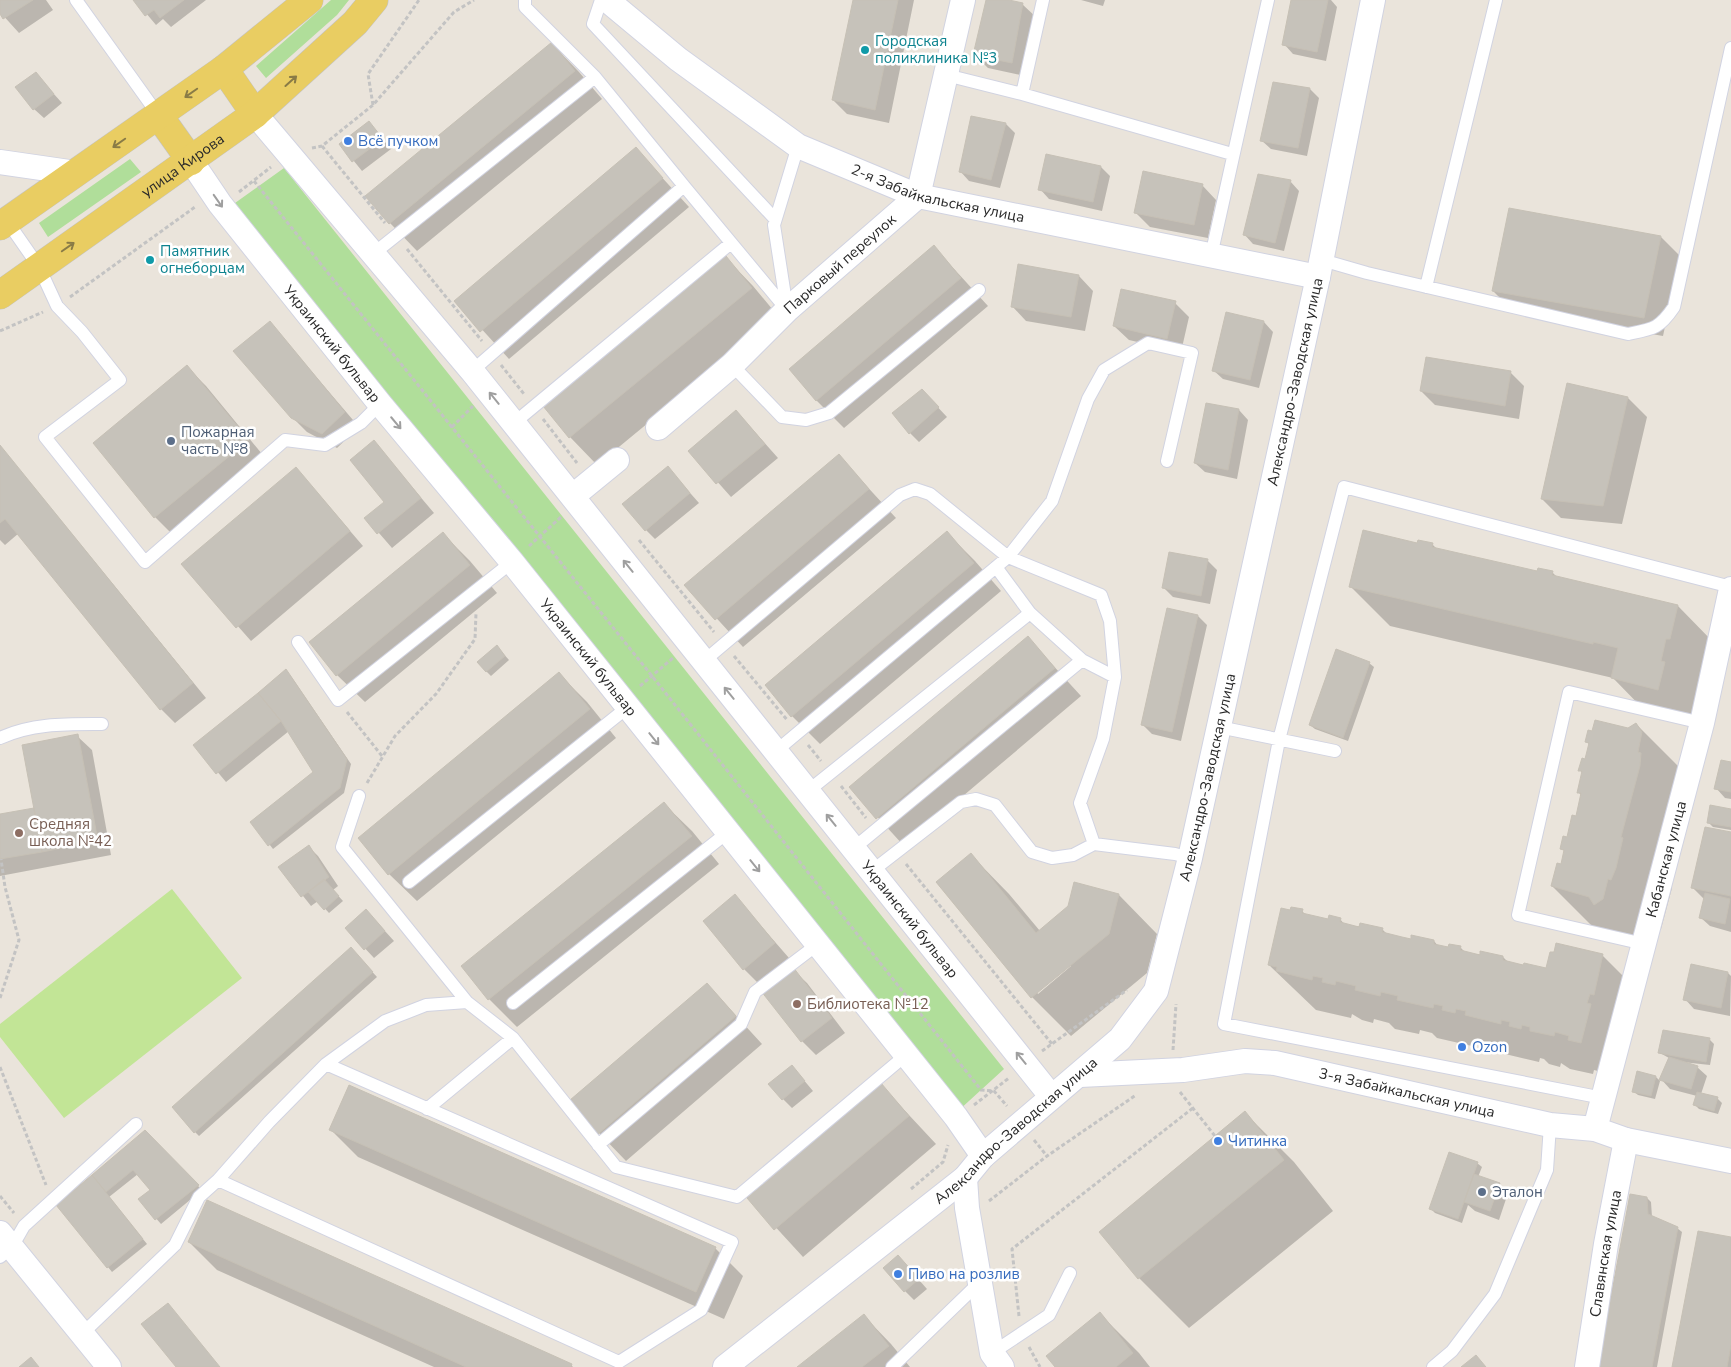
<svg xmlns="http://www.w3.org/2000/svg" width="1731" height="1367" viewBox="0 0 1731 1367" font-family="'Nunito Sans',sans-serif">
	<rect width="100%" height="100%" fill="#eae4db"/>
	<path fill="#b0de9a" d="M331,0h18l-12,15 -71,63 -10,-12z
		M130,159l11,13 -93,65 -9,-14z
		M284,168l720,901 -46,42 -723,-908z"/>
	<path fill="#c2e596" d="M172,889l70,89 -178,140 -64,-81v-13z"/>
	<path fill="#0003" fill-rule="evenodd" d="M0,0h46l7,10 -34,23 -19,-21z
		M135,0h71l-35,27 -8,-8 -7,6z
		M854,0h60l-25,123 -42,-9 -14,-14z
		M987,0h16l19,4 15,14 -12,58 -37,-8 -14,-14z
		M1081,0h24l-2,6z
		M1292,0h39l6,7 -11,54 -33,-7 -9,-10z
		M552,44l27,28 23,27 -185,152 -27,-28z
		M36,74l26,29 -18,15 -10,-9z
		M1310,89l9,9 -12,58 -36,-7 -10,-9z
		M369,123l22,26 -29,22 -22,-27z
		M1006,124l9,9 -15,55 -31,-7 -9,-10z
		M636,149l53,58 -180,152 -53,-58z
		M1047,155l54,12 9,9 -8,35 -53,-12 -9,-10z
		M1290,181l9,10 -15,60 -31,-7 -9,-10z
		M1202,185l14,15 -8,38 -58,-11 -14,-14z
		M1661,237l19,19 -17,80 -151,-26 -19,-19z
		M934,247l54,59 -144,122 -27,-27 -27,-32z
		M726,258l27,28 25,30 -181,149 -27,-28z
		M1079,276l14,15 -8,40 -59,-10 -14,-15z
		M1175,303l14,14 -8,35 -52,-12 -15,-14z
		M1264,322l9,10 -14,56 -36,-9 -10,-9z
		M270,323l89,104 -22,21 -30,-16 -15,-15z
		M187,367l19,19 61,74 -93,76 -19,-19z
		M1510,372l14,14 -5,33 -84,-14 -14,-14z
		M1628,398l19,19 -25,107 -61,-6 -19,-19z
		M931,400l16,17 -28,25 -9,-9z
		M1207,404l32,6 9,10 -11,59 -32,-7 -10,-9z
		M736,411l42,47 -47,39 -41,-46z
		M374,442l60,71 -42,35 -26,-30 20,-16z
		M0,446l206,252 -31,25 -14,-14 -142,-176 -14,12 -5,-5z
		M839,456l57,62 -153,129 -57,-62z
		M296,468l67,78 -112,95 -68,-77z
		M668,468l31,35 -44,36 -9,-9z
		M947,533l28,28 26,30 -181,153 -28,-28 -25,-31z
		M443,534l27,27 27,32 -132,109 -28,-27z
		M1432,544l5,5 101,24 14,-1 5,5 121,29 38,39 -19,83 -46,-11 -38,-39 -223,-52 -39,-39 67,-42z
		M1207,560l10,10 -7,34 -37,-7 -9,-9z
		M1198,616l9,9 -26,116 -29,-7 -9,-9z
		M1028,638l53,58 -177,150 -54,-59z
		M501,651l8,9 -18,16 -5,-5z
		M1369,663l5,4 -26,74 -33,-12 -5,-4z
		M559,674l28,28 29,36 -199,163 -28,-27z
		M290,675l61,89 -7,29 -71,56 -21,-27 63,-50 -26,-41 -63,51 -31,-37z
		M1636,724l50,50 3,42 -7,29 -2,-1 -10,42 2,2 -11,41 -4,-1 -22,17 -33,-9 -50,-50 10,-20 3,-14 -3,-4 6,-10 9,-21 5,-21 -3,-3 4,-19 -3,-4 6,-10 4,-15 -3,-3 42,-13z
		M77,736l15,14 19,105 -111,21v-61l36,-6z
		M1731,763v36l-6,-1 -9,-10z
		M664,804l28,27 27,33 -202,163 -28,-28 -26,-33z
		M1731,810v20l-18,-3 -5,-5z
		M1731,833v99l-21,-6 -10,-9 5,-17 -12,-12z
		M309,847l9,9 20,30 -5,4 10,11 -14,12 -11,-12 -7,5 -31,-39z
		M971,855l38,39 31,37 79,-36 38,39 -10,39 -76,63 -39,-39 -95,-114zM1070,965l1,1 -33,28 -1,-2z
		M735,896l54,62 -31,25 -14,-14z
		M1302,911l5,5 22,5 11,-2 5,6 37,4 5,5 24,6 23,1 5,6 22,1 5,5 37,4 5,5 39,8 55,-15 39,39 -39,78 -8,-2 -1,4 -23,-5 -9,-6 -1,4 -11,-3 -5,-5 -4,-1 -1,4 -34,-8 -5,-5 -5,-1 -1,3 -12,-3 -5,-5 -5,-1v4l-35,-8 -5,-5 -12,-3 -1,4 -24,-5 -6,-6 -15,-4 -1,4 -11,-3 -10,-6 -1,4 -35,-8 -47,-45z
		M375,920l19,21 -20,17 -28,-30z
		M355,953l22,24 -178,159 -4,-4z
		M792,969l15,14 38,50 -29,22 -14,-14 -39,-50z
		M1728,973l3,3 -1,40 -36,-7 -9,-10z
		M707,984l55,60 -136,117 -27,-28z
		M1710,1040l4,4 -4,21 -28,-3 15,5 10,9 -6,18 16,4 5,5 -4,11 -19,-5 -4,-4 2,-9 -27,-7 -9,-10 8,-21 -9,-5z
		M792,1066l21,25 -21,17 -9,-9z
		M1656,1077l4,4 -5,18 -17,-4 -5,-4z
		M881,1085l55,59 -133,113 -54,-59z
		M1245,1113l49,49 39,49 -144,117 -50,-50 -38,-46z
		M331,1130l384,118 28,28 -19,43 -366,-162z
		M145,1132l57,58 -41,34 -21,-24 11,-9 -13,-17 -29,23 38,47 -35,28 -54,-67z
		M1477,1163l5,4 -4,10 21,7 9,9 -9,27 -24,-9 -7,-6 -6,18 -27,-10 -4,-4z
		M1647,1198l4,4 1,15 25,11 5,4 -25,135h-57z
		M1731,1238v129h-58z
		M189,1242l382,123 2,2h-139l-217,-97z
		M898,1256l29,33 -13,11 -9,-9z
		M1100,1314l39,39 11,14h-93z
		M864,1316l27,28 19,23h-111z"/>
	<path fill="#c6c2ba" stroke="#c6c0b5" d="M0,0h33l-30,19 -3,-5z
		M133,0h51l-24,18 -6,-8 -9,6z
		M853,0h45l-23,110 -43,-10z
		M986,0h23l14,3 -11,60 -39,-8z
		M1291,0h37l-11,52 -35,-7z
		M552,42l23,29 -186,153 -24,-28z
		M36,72l18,22 -21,16 -18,-23z
		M1273,82l37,6 -12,60 -38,-7z
		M971,116l35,7 -15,57 -32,-8z
		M369,121l14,18 -31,23 -13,-18z
		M636,147l27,31 -183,154 -26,-31z
		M1046,154l55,12 -8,36 -55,-12z
		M1143,171l60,13 -9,41 -60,-12z
		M1258,174l33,6 -16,63 -32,-8z
		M1509,208l152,28 -17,82 -152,-27z
		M934,245l27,33 -145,123 -27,-32z
		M726,256l26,32 -183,150 -26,-32z
		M1018,264l61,11 -8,42 -60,-10z
		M1121,289l55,12 -9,38 -54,-13z
		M1226,312l38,9 -14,59 -38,-9z
		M270,321l75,91 -23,22 -31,-16 -58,-67z
		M1426,357l85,14 -6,35 -85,-15z
		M187,365l62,75 -95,78 -61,-75z
		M1567,383l61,14 -25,109 -62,-7z
		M922,389l17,18 -30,27 -17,-21z
		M1206,403l33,6 -11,61 -34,-7z
		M736,410l29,34 -49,40 -28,-33z
		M374,440l47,58 -44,36 -13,-16 20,-16 -34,-42z
		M0,445l193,238 -33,27 -155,-191 -5,4z
		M839,454l30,35 -154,131 -31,-35z
		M668,466l22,27 -45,38 -23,-27z
		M296,467l54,64 -114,97 -55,-64z
		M1363,530l54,13 1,-3 15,3 -1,4 105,24 1,-3 15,3 -1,4 126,30 -8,34h-4l-5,22 4,1 -7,28 -47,-12 7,-30 -25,-6v2l-244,-57z
		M947,531l27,32 -183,154 -26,-32z
		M443,532l27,33 -134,111 -27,-34z
		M1169,552l39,7 -7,37 -39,-8z
		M1167,608l31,7 -26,117 -31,-7z
		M1028,636l27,32 -179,151 -27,-32z
		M497,645l8,11 -19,16 -9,-10z
		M1336,649l34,13 -27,76 -34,-13z
		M286,669l61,90 -7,29 -72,58 -18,-24 63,-50 -32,-51 -23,-28z
		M559,672l31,37 -202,166 -30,-37z
		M258,693l23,28 -65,53 -23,-29z
		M1595,720l33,8 8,-5 6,9 -4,20 3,1 -1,13 -19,71 2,1 -7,30 -5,12 -3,-1 -5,20 -9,6 -5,-8 -38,-11 6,-23 4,1 3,-14 -4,-1 3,-13 4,1 5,-22 4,1 5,-23h-4l5,-22h-4l4,-13 3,1 4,-16 -4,-1 3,-12 4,1z
		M78,734l20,107 -56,11 -20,-107z
		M1721,760l10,2v30l-17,-3z
		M664,802l28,34 -204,164 -27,-34z
		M1710,805l21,4v18l-24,-4z
		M34,808l8,44 -42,7v-45z
		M1705,827l26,5v64l-40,-8z
		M309,845l20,32 -28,20 -23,-30z
		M971,853l65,80 32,-27 6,-24 45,12 -10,40 -78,64 -95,-116z
		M324,879l15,17 -15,14 -16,-18z
		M1705,893l25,6 -5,25 -26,-6z
		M735,894l40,49 -32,27 -40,-49z
		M1291,907l12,2 -1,4 26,6 1,-4 12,3 -1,4 19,5 1,-4 23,5 -1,4 20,5 9,2v-4l23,5v4l14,3 1,-3 12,2 -1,4 20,5v-4l23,5v4l20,5 1,-2 22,5 4,-16h4l2,-9 47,11 -9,41 -4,-1 -3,9 4,1 -10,39 -13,-3 1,-4 -14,-4 -1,4 -24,-5v-4l-8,-2 -1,4 -12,-3 1,-4 -9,-2v4l-36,-9 1,-4 -10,-2 -1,4 -13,-3 1,-4 -9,-2 -1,4 -36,-8 1,-4 -17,-4 -1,4 -25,-6 1,-4 -20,-5 -1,4 -13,-3 1,-4 -10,-2 -1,4 -36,-9 1,-4 -9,-2 13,-57 9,2z
		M366,909l19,22 -21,19 -19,-22z
		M351,947l22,25 -179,161 -22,-26z
		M1691,964l37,8 -7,36 -38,-8z
		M793,967l39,51 -31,24 -40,-51z
		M707,983l29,33 -138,118 -28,-34z
		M1663,1030l47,8 -4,24 -48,-9z
		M1669,1057l29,9 -7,23 -32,-9z
		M792,1065l13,16 -23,19 -14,-16z
		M1637,1071l19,5 -5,20 -19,-4z
		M881,1083l28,33 -135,114 -27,-32z
		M349,1085l367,162 -20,45 -367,-162z
		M1697,1092l21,5 -4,14 -21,-6z
		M1245,1111l39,49 -146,119 -39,-47z
		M145,1130l54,55 -44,35 -17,-21 12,-9 -17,-20 -27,22 -14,-17z
		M1449,1152l29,10 -20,57 -29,-10z
		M1474,1174l26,9 -10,28 -26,-9z
		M92,1175l51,64 -36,29 -51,-63z
		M1630,1194l17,3 1,17 30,13 -26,140h-54z
		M207,1200l365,164 -1,3h-105l-278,-125z
		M1698,1231l33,6v108l-4,22h-55z
		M898,1255l21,24 -15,13 -21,-24z
		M168,1303l52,64h-44l-35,-43z
		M1100,1312l33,41 -17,14h-61l-9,-11z
		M864,1314l25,32 -27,21h-65z
		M1476,1355l10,12h-25z
		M31,1357l8,10h-20z"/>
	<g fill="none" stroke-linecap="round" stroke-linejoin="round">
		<g stroke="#d1d3e1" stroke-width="14">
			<path id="service" d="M76,0l83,116
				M525,0v7l70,70 89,109
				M601,0l-8,24 182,195
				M1043,0l-21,94 210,60
				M946,75l76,19
				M7,221l32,46 18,39 25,26 38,48 -75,57 100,125 140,-122 40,5 36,-22 19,-19
				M373,254l222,-177
				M1211,256l57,-256
				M1322,260l45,13 261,61c25,-5 31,-5 46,-27l57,-259
				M1426,287l70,-287
				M787,309l-13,-84 24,-79
				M732,365l50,52 24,3 23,-7 150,-123
				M472,371l212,-185 103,124
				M514,423l217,-180
				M996,567l34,46 52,47 33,17
				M298,642l40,58 174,-138
				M704,661l196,-166 15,-6 15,5 78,63 44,-56 36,-102 16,-29 44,-27 44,10 -25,108
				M1219,727l116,24
				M0,738c32,-15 67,-14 102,-14
				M776,751l232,-194 93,38 9,26 5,56 -12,62 -23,64 14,41
				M808,791l222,-178
				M359,796l-17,51 125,155 46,36 103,129 121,30 169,-142
				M854,848l228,-188
				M872,871l89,-69 15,-3 19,6 37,47 20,6 21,-3 21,-11 81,10 15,4
				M409,882l219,-175
				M1644,944l-126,-29 51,-223 133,31
				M513,1003l215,-171
				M1603,1098l-379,-74 55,-284 65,-253 387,100
				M427,1109l86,-71
				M598,1145l143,-121 14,-32 63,-48
				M218,1180l401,182 82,-52 31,-68 -406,-178
				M0,1257l12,-10 12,-21 112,-102
				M83,1333l92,-88 24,-48 19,-17 51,-58 57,-58 59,-43 41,-16 41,-3
				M992,1353l57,-38 21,-42
				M892,1367l88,-85
				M1433,1367l19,-16 43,-57 52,-124 3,-45"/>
		</g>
		<g stroke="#d1d3e1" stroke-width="26">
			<g id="minor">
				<path id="s1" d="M607,0l71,59 120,87 120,50 400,81"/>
				<path id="s2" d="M255,114l217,257 579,725"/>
				<path id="s3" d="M191,161l29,43 160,200 132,158 444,555 27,39"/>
				<path d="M0,162l76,11"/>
				<path id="s4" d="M658,428l74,-63 55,-55 131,-114 45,-196"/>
				<path d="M573,496l44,-36"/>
				<path id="s5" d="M1080,1075l103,-5 62,-9 30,2 275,62 45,4 31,11 105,21"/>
				<path id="s6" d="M1595,1129l107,-406 29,-134"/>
				<path d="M965,1178l2,30 25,145 10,14"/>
				<path d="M0,1233l109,134"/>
				<path id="s7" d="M725,1367l240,-189 18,-22 137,-117 36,-48 34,-133 128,-581 55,-277"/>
				<path id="s8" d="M1587,1367l19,-123 20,-104"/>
			</g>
		</g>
		<g stroke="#c3c3c3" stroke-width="29">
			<g id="primary">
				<path d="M224,69l31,45"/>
				<path d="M159,116l32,45"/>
				<path d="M0,226l224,-157 85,-69"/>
				<path id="s9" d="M0,295l255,-181 100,-91 19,-23"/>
			</g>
		</g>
		<path stroke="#c3c3c3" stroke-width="3" stroke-dasharray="4 2.5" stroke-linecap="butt" d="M373,105l-5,-31 51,-74
			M322,146l63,77
			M312,148l10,-2 51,-41 81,-93 20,-12
			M254,181l398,495 329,414 13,1 13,15
			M239,192l32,-25
			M407,249l75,92
			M70,297l125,-90
			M0,331l43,-19
			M501,365l23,29
			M543,419l34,44
			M452,427l21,-21
			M639,540l75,92
			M529,546l32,-29
			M734,656l54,65
			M640,686l33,-28
			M347,712l35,44
			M808,745l13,16
			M367,783l28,-47 41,-42 39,-55 1,-26
			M841,786l25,32
			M906,864l146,180
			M0,998l19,-58 -14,-53 -4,-28
			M1173,1050l3,-46
			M1042,1051l85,-61
			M0,1067l46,118
			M1180,1092l35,44
			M974,1105l35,-27
			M1034,1140l13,16
			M911,1189l32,-27 5,-17
			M0,1196l14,17
			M989,1201l58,-45 89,-61
			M1019,1316l-7,-67 181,-141
			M1029,1347l11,20"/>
		<use href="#service" stroke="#fff" stroke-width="12"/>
		<use href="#minor" stroke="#fff" stroke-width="24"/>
		<use href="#primary" stroke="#e9cd62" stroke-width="28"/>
	</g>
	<defs><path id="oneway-shaft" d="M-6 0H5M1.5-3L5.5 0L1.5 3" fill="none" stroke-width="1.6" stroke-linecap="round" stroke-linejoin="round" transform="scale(1.25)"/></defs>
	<g stroke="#897b46">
		<use href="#oneway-shaft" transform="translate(291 81) rotate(-42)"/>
		<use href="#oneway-shaft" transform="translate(191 93) rotate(145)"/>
		<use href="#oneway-shaft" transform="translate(119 143) rotate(145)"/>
		<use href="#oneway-shaft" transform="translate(68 247) rotate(-35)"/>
	</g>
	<g stroke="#9f9f9f">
		<use href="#oneway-shaft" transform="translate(218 201) rotate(55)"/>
		<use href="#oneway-shaft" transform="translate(494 398) rotate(-129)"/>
		<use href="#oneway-shaft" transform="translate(396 423) rotate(50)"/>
		<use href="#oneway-shaft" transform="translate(628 566) rotate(-129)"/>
		<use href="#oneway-shaft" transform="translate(729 693) rotate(-129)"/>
		<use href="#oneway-shaft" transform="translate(654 739) rotate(51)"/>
		<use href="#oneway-shaft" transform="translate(831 820) rotate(-129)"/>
		<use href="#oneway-shaft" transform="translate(755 866) rotate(51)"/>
		<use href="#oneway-shaft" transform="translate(1021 1058) rotate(-129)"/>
	</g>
	<g fill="#0f9aa8" stroke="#fff" stroke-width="2">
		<circle cx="865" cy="50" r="5"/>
		<circle cx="150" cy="260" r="5"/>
	</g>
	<g fill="#3f7fe0" stroke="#fff" stroke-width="2">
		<circle cx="348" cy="141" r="5"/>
		<circle cx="1462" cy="1047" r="5"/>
		<circle cx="1218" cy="1141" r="5"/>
		<circle cx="898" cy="1274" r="5"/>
	</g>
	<g fill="#5c6f8a" stroke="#fff" stroke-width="2">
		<circle cx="171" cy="441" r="5"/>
		<circle cx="1482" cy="1192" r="5"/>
	</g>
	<g fill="#8d6e63" stroke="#fff" stroke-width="2">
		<circle cx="19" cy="833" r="5"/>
		<circle cx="797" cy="1004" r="5"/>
	</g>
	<g text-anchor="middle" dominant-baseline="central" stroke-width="5" stroke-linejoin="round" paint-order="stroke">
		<g font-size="15" fill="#0d838f" stroke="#fff" text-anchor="start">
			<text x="875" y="41">Городская<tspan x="875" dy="17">поликлиника №3</tspan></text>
			<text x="160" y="251">Памятник<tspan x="160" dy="17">огнеборцам</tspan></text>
		</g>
		<g font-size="15" fill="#366cbe" stroke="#fff" text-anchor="start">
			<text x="358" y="141">Всё пучком</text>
			<text x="1472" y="1047">Ozon</text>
			<text x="1228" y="1141">Читинка</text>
			<text x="908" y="1274">Пиво на розлив</text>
		</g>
		<g font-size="15" fill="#292929" stroke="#fff">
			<text stroke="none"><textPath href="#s9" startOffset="224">улица Кирова</textPath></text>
			<text stroke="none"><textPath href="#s1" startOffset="389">2-я Забайкальская улица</textPath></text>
			<text stroke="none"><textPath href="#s4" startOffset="245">Парковый переулок</textPath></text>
			<text stroke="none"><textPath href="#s3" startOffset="231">Украинский бульвар</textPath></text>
			<text stroke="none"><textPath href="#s7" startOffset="1199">Александро-Заводская улица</textPath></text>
			<text stroke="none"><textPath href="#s3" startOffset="636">Украинский бульвар</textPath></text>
			<text stroke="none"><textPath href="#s7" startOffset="794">Александро-Заводская улица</textPath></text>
			<text stroke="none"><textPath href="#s6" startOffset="279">Кабанская улица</textPath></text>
			<text stroke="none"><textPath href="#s2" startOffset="1038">Украинский бульвар</textPath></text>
			<text stroke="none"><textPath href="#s5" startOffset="331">3-я Забайкальская улица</textPath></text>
			<text stroke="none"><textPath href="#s7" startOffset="375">Александро-Заводская улица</textPath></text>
			<text stroke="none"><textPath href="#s8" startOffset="115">Славянская улица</textPath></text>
		</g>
		<g font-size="15" fill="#4e5e75" stroke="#fff" text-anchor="start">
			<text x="181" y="432">Пожарная<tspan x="181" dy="17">часть №8</tspan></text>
			<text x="1492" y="1192">Эталон</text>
		</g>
		<g font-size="15" fill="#785e54" stroke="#fff" text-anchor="start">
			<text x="29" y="824">Средняя<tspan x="29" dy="17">школа №42</tspan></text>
			<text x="807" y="1004">Библиотека №12</text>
		</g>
	</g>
</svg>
